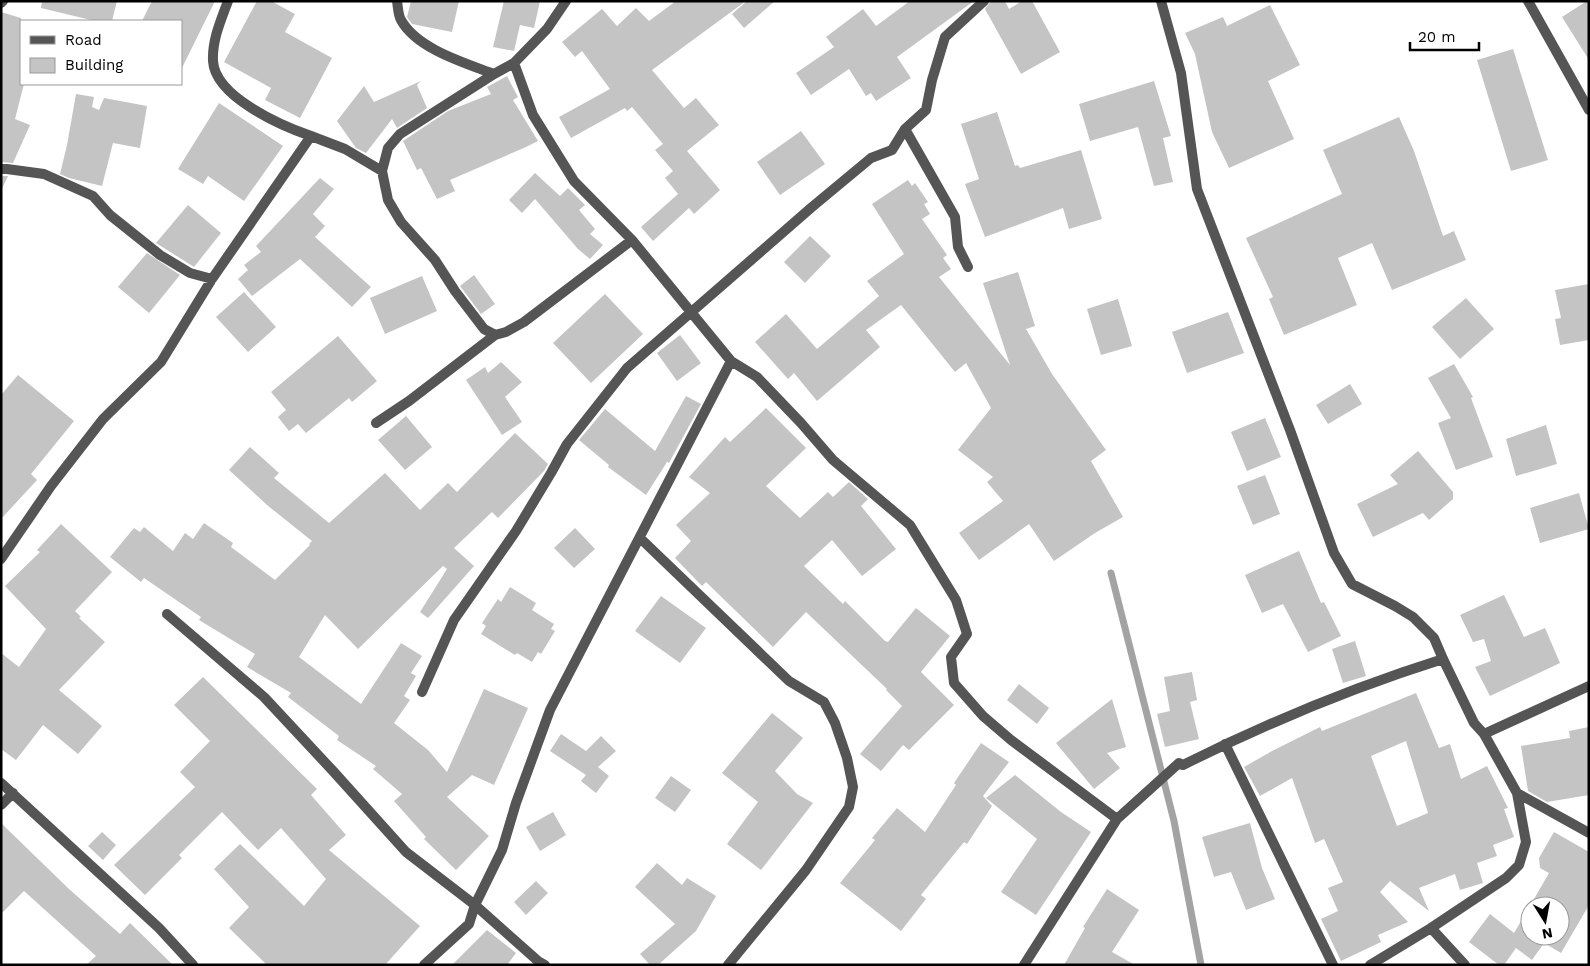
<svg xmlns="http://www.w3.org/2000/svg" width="1590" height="966" viewBox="0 0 1590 966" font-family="'Work Sans',sans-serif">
	<rect width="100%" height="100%" fill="#fff"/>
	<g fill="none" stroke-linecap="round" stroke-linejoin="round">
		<path stroke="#a3a3a3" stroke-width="7" d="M1111,573l63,248 27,144"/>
	</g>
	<path fill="#c4c4c4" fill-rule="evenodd" d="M42,1h75l-5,20h-17l-54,-13z
		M152,1h63l-34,69v-49h-39z
		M257,1h14l24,13 -10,18 47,26 -32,60 -35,-18 6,-12 -47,-26z
		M411,1h48l-7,31 -40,-8 -5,-7z
		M504,1h36l-6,27 -14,-3 -6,26 -21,-4z
		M676,1h70l-94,69 32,38 12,-10 23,27 -32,26 33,39 -26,24 -5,-6 -36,33 -12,-14 37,-33 -13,-16 8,-7 -18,-21 8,-6 -31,-37 -5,4 -2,-3 -54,30 -12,-21 51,-28 -28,-38 -7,6 -13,-15 40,-33 15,17 19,-18 13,13z
		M747,1h28l-31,27 -12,-14z
		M910,1h64l-77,56 14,21 -35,23 -5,-8 -5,3 -17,-27 -38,26 -15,-22 38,-26 -8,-10 37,-28 13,17z
		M991,1h14l4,8 13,-8h10l28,51 -39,22 -36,-65z
		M1587,1h2v59l-27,-43z
		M1270,5l30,60 -32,16 26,58 -65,29 -17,-36 -17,-78 -10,-21 38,-16 4,9z
		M1,12l20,6v66h3l-9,35 15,6 -17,38 -12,-1z
		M1513,49l35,111 -37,11 -34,-111z
		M507,76l11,21 -5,3 25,41 -12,6 -76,33 5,11 -18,8 -16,-31 -4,2 -14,-29 45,-30 43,-17 -4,-7z
		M421,81l-4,4 10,23 -30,20 -5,-9 -26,34 -10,-5 -19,-27 27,-35 10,16z
		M1154,81l17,55 -8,2 10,44 -19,4 -16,-59 -48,14 -11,-37z
		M76,94l18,3 -2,10 7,3 5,-12 43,8 -7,42 -27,-5 -11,43 -33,-8 -9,-4 7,-29z
		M219,103l64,43 -39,55 -36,-25 -5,8 -25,-15z
		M997,112l18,54 3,-1 2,3 61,-18 21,69 -33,10 -6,-21 -78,29 -20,-53 14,-5 -18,-55z
		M1399,117l15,34 29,85 11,-5 12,29 -74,30 -20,-47 -34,15 19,47 -73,30 -15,-36 4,-2 -27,-59 96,-44 -19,-44z
		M801,131l24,33 -45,31 -23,-33z
		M535,173l25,23 8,-8 17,17 -6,5 16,19 -5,5 13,11 -13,14 -12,-10 -43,-50 -13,14 -13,-13z
		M1,176h7l-7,15z
		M320,178l14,11 -21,25 12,12 -10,11 56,50 -19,20 -52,-48 -48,37 -14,-17 10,-9 -4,-5 17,-13 -5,-6z
		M908,180l4,6 3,-3 13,19 -4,2 6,10 -8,5 25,36 -4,3 8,11 -12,8 71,88 -27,-82 35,-11 17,54 -9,3 26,45 54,76 -15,11 32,56 -28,16 -41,28 -25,-37 -50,36 -20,-27 44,-32 -16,-19 6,-5 -35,-27 33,-42 -25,-45 -11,9 -54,-67 -35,25 14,17 -63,54 -23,-28 -6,6 -33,-37 31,-28 31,35 62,-53 -12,-15 37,-27 -32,-50z
		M188,205l33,28 -27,34 -38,-24z
		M810,236l21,20 -26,27 -21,-21z
		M147,253l33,22 -31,38 -31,-26z
		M474,275l21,29 -14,10 -21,-28z
		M422,276l15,35 -52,23 -15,-36z
		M1589,284v56l-29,5 -5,-26 6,-1 -6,-28z
		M244,292l32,35 -28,25 -32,-35z
		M605,294l38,40 -52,49 -38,-40z
		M1466,298l28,31 -34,30 -28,-32z
		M1118,299l14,47 -31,9 -14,-46z
		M1228,312l16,41 -57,20 -15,-41z
		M680,335l21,28 -24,18 -20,-28z
		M338,336l39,45 -25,21 -3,-4 -43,35 -8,-9 -9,7 -11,-14 8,-7 -15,-18z
		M501,362l21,20 -17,15 17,25 -20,13 -36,-55 19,-13 3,6z
		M1454,364l19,33 -2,1 22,59 -37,13 -18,-47 13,-5 -23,-40z
		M18,375l56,46 -43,53 6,6 -36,39v-124z
		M1350,384l12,20 -34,20 -12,-19z
		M686,396l15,8 -32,59 -3,-2 1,1 -21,33 -38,-28 1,-2 -30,-25 26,-31 50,42z
		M766,408l40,40 -40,38 34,32 28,-26 5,5 16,-15 19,17 -7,7 35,43 -34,27 -30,-36 -28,26 39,38 2,-3 40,40 3,1 28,-34 34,28 -29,36 33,33 -45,45 -6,-5 -22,26 -21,-17 42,-48 -16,-16 1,-1 -81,-77 -33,35 -67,-65 -4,4 -27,-28 16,-17 -15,-16 34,-32 -21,-16 36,-40 5,5z
		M406,416l26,31 -27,23 -27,-30z
		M1265,418l16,39 -34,14 -16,-39z
		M1546,425l11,39 -41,12 -10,-37z
		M515,433l33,31 -4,7 -46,47 -6,-6 -38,36 20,18 -46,52 -8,-6 27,-43 -4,-3 -85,83 -33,-34 -26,42 62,47 40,-61 21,13 -11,17 5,3 -12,20 6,4 -16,23 34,27 19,22 37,-83 44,19 -34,77 -22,-10 -25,22 42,39 -33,34 -32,-31 2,-2 -32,-36 8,-7 -29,-25 3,-3 -39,-26 2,-4 -51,-39 3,-4 -44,-26 8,-13 -56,-34 2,-3 -57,-39 -3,4 -31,-25 24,-29 6,4 4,-5 29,24 12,-18 8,6 11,-16 29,20 -2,4 44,33 35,-35 -1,-1 3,-3 -45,-36 -38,-35 21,-23 29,26 -5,5 55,45 56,-50 35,37 28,-27 9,9z
		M1418,451l35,41v7l-24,21 -6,-7 -50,24 -16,-33 41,-20 -8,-9z
		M1265,475l15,39 -27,11 -16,-39z
		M1579,493l10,36 -49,14 -10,-35z
		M61,524l51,48 -37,39 6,6 -2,1 26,24 -46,48 43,36 -24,28 -35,-29 -27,35 -15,-11v-96l18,14 27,-38 -41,-43 35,-34 -3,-2z
		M575,528l20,21 -21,19 -20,-20z
		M1299,551l22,52 3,-1 17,34 -33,16 -25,-48 -21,9 -17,-38z
		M510,587l26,16 -4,7 22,14 -3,5 4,2 -14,23 -3,-2 -6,10 -15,-9 -2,2 -34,-21 5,-8 -4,-3 16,-24 3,3z
		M1504,595l20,42 21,-9 15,35 -70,33 -15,-29 16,-6 -7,-22 -11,3 -13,-27z
		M661,596l45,32 -26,35 -45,-32z
		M1355,641l11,35 -23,7 -11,-34z
		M1192,672l5,28 -7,2 9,37 -34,8 -8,-33 13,-3 -6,-34z
		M203,677l114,112 -6,6 35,40 -17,15 91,76 -35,39h-118l-38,-37 20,-21 -35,-38 26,-25 64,62 22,-27 -45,-51 -23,22 -36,-38 -43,43 3,3 -37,37 -31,-30 81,-78 -15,-15 30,-31 -36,-36z
		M1019,684l30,24 -12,16 -30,-24z
		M1416,693l23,55 11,-4 11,35 26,-13 21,42 -4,1 10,28 -21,8 4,11 -20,7 6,20 -23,7 -5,-16 -36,14 10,23 -39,-30 -10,11 28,30 -30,13 3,7 -40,19 -20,-42 17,-8 -10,-23 15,-6 -19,-43 -9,4 -23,-65 -32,18 -16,-29 28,-16 48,-24 2,4zM1406,741l22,72 -31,13 -26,-70z
		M1112,699l14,48 -19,6 13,15 -26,21 -38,-46z
		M772,713l31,25 -28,33 22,23 16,9 -52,67 -34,-26 31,-42 -36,-29z
		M1589,727v68l-42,7 -19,-11 -7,-45 49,-8 -1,-7z
		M561,734l25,17 15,-15 15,15 -18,16 11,9 -13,17 -15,-12 5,-6 -36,-24z
		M981,743l28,19 -26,34 9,10 -25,38 -3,-2 -43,53 5,4 -25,32 -61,-48 35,-43 -3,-2 25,-30 28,24 31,-47 -2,-2z
		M1015,775l46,37 30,20 -55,83 -35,-23 36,-53 -51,-41z
		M671,776l20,14 -16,22 -20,-14z
		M553,812l13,23 -26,16 -14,-24z
		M1,823l68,66 51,45 10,-11 43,42h-87l10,-9 -72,-65 -23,23z
		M1250,823l12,45 13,31 -29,11 -15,-38 -17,5 -12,-40z
		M102,832l14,13 -13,15 -15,-14z
		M1554,832l35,20v53l-28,48 -17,-10 -12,17 -16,-12 -12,17h-5l-30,-23 21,-28 24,19 16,-27v30h30v-30h-30l19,-33 -9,-5 -1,-10z
		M657,863l25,22 5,-7 29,18 -20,35 -38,34h-8l-10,-11 35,-30 -40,-37z
		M536,881l12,12 -22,22 -12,-13z
		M1107,889l32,21 -27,42 23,13h-71l21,-37 -2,-1z
		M487,930l29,23 -9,12h-55z"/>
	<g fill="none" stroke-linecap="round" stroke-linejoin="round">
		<path stroke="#555" stroke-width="10" d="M397,1c1,6 1,14 4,19 16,29 64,43 93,54l20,-11
			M1161,1l20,72 16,116 93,241 44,123 18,31 43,22 18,11 21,21 9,21 31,64 10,11 33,59 9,49 -7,23 -13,13 -75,50 34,37
			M1528,1l61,109
			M1,3l2,-2
			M494,74l-94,60 -12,14 -6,23 6,29 13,22 34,38 20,31 29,38 11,6 11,-3 18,-10 108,-82
			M905,129l50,88 3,30 10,20
			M311,136l34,13 37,22
			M1,169h6l37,5 49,22 17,19 50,40 30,18 22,6
			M731,361l26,16 44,46 32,37 77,65 46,75 11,34 -16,23 3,26 29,33 28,24 106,79
			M376,423l33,-22 86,-66
			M640,538l149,143 35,21 11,21 12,35 6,29 -4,20 -43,63 -78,95
			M1,559l50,-73 52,-67 58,-57 51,-83 99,-143c-29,-10 -96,-39 -98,-75 -1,-21 8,-41 15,-60
			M167,614l97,83 69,74 73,81 69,53 63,56 7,4
			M422,692l32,-72 62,-89 35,-58 16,-29 60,-76 185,-161 59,-49 21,-8 13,-21 21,-19 6,-30 13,-43 39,-36
			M1484,734l105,-48
			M1225,744l108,221
			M1,783l158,145 34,37
			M1517,793l72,40
			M1,805l12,-12
			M424,965l45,-41 6,-19 27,-55 14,-47 34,-93 181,-349 -99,-121 -58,-59 -41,-66 -19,-52 33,-34 19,-28
			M1024,965l93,-146 62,-56 4,2c84,-42 171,-78 260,-106
			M1370,965l61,-37"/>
	</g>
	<rect width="1590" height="966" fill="none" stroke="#000000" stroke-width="5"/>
	<rect x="20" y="20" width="162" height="65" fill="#ffffff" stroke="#999999"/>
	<rect x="30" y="36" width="25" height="8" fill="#555555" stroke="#999999"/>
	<text x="65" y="45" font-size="15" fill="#000000">Road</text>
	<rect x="30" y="58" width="25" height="15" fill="#c4c4c4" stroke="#999999"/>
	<text x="65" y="70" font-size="15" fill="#000000">Building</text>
	<g transform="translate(1545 921) rotate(169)"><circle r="24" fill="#ffffff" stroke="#999999"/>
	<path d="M0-4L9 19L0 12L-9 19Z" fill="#000000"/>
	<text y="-8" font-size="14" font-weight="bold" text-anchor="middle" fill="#000000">N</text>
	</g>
	<path d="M1410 42v8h69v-8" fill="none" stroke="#000000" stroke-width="2.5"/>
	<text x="1418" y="42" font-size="15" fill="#000000" stroke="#ffffff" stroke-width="4" paint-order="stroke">20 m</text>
</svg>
